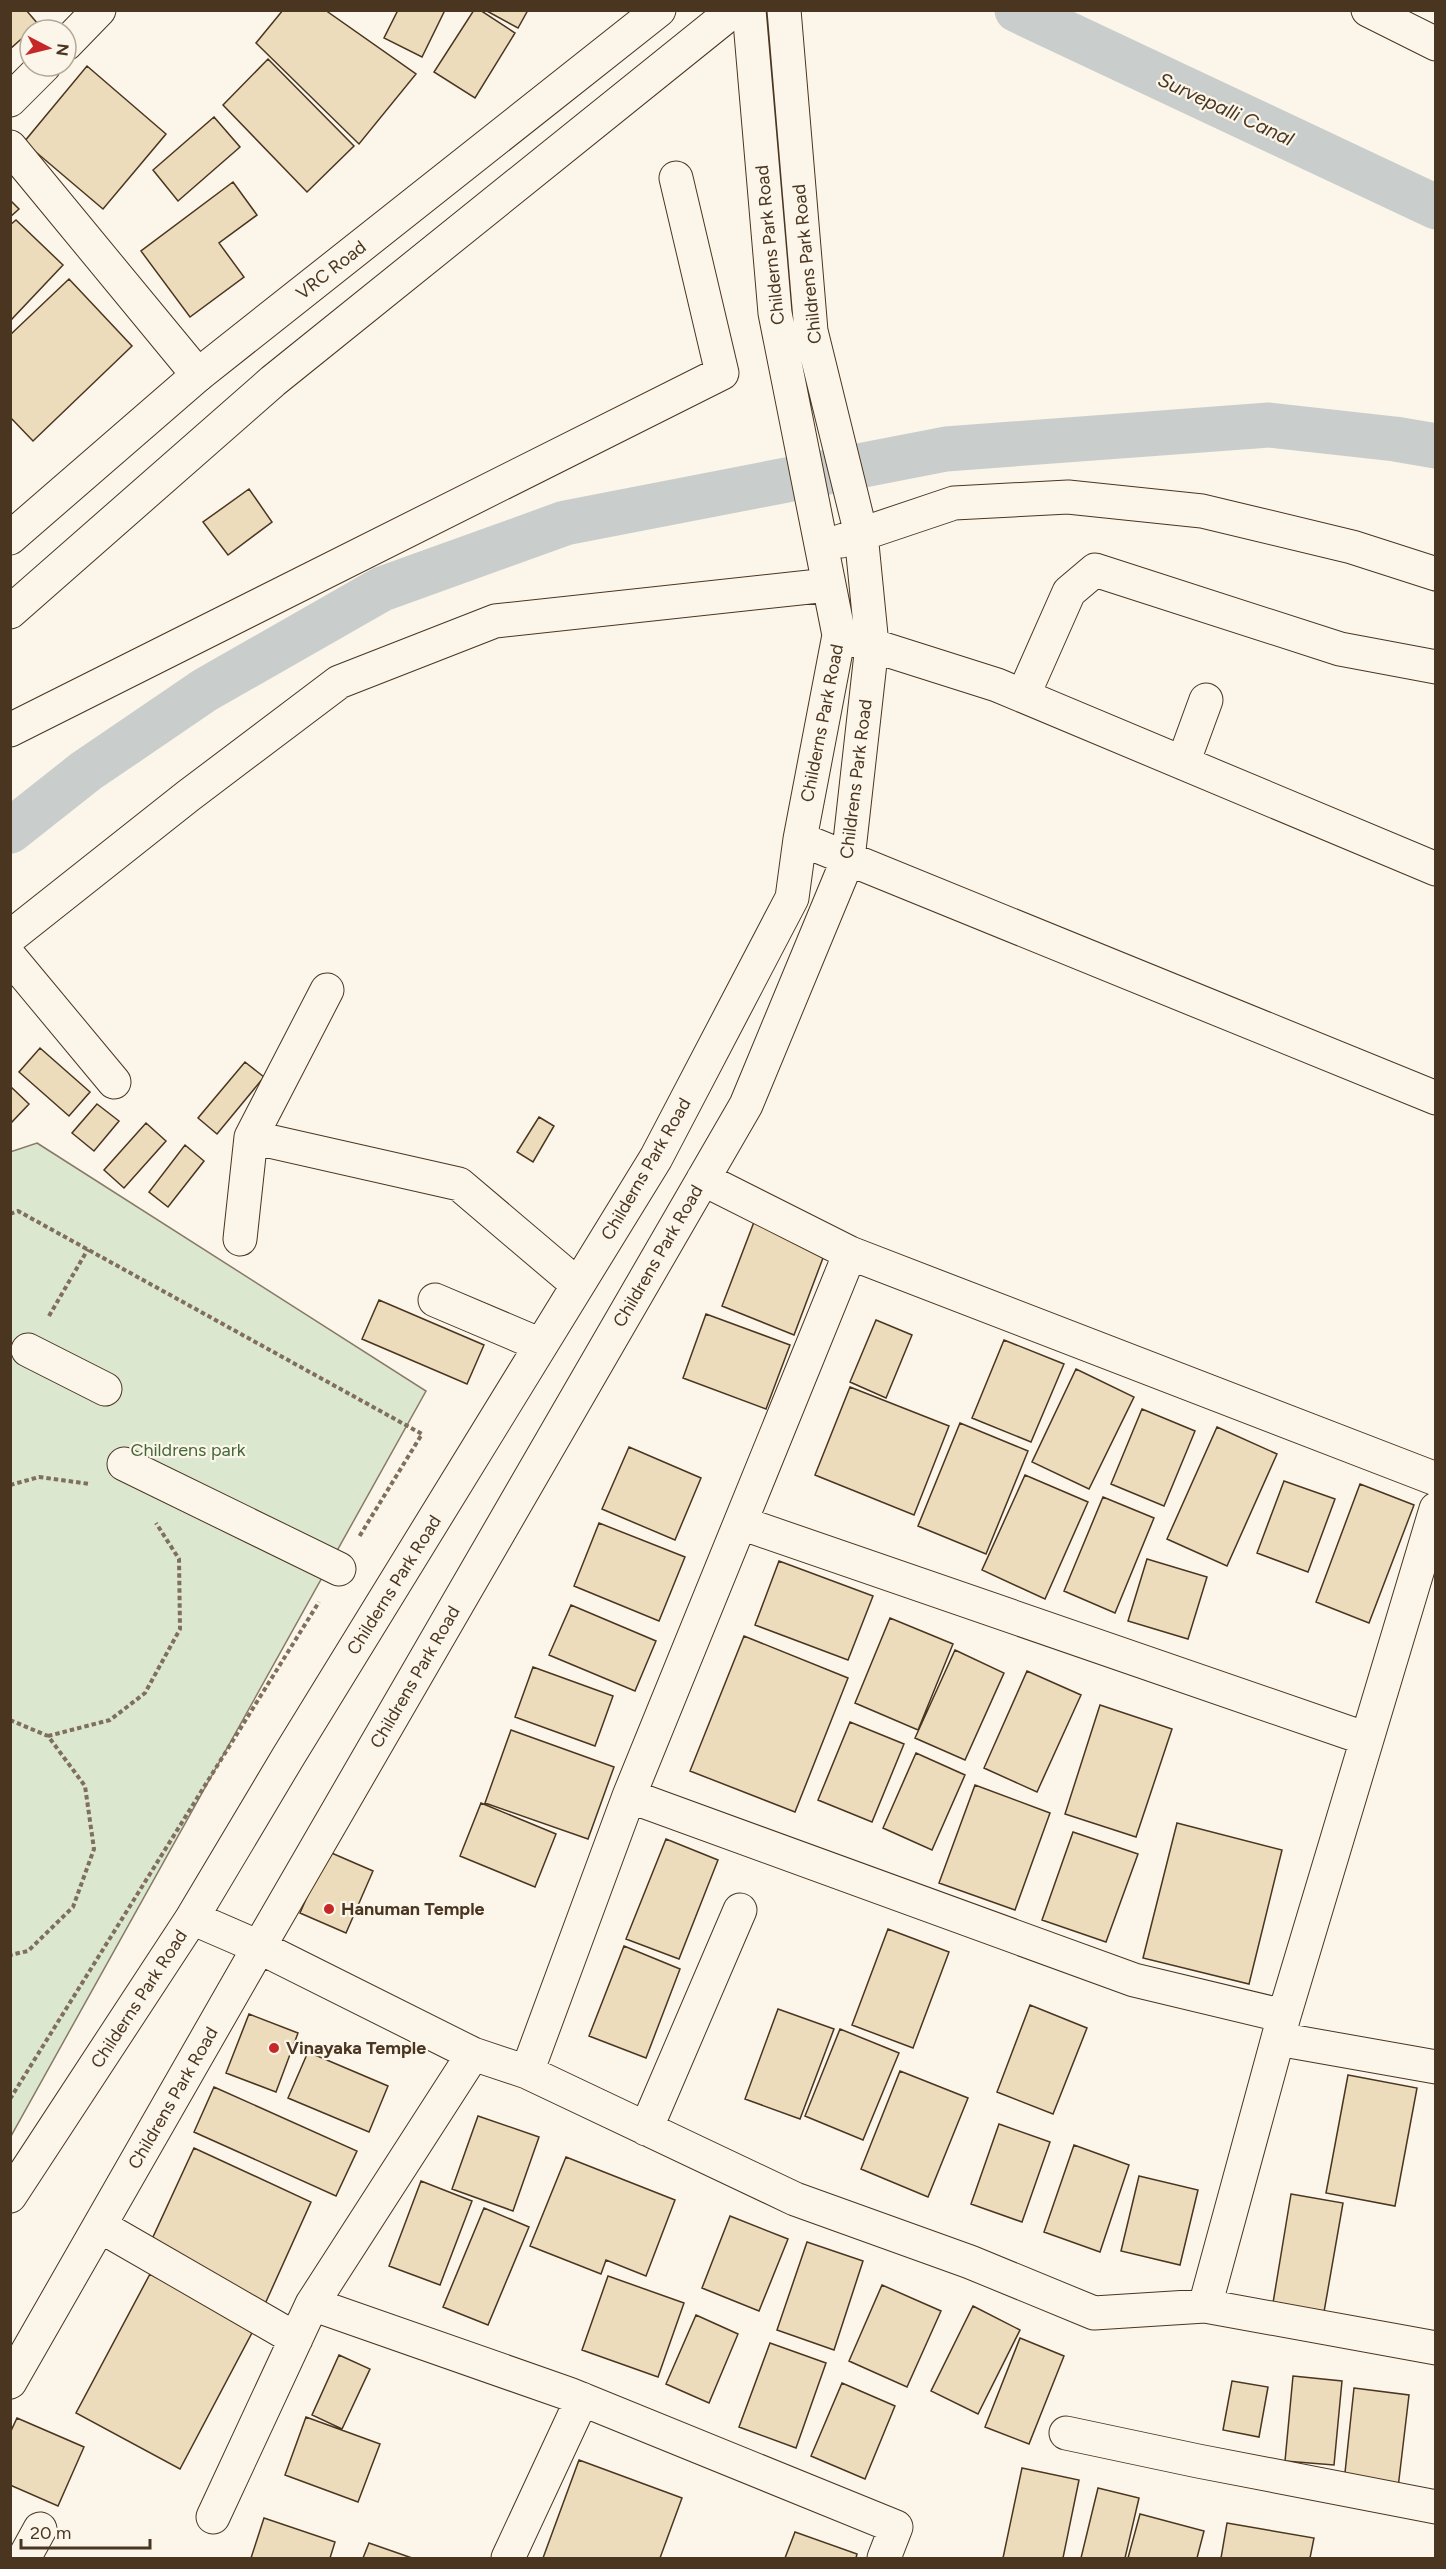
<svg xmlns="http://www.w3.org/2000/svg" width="1446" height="2569" viewBox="0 0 1446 2569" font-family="Figtree,sans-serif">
	<rect width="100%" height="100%" fill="#fbf6e9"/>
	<path fill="#dce7d0" stroke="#887966" stroke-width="1.5" d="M37,1143l389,248 -415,745 -1,-984z"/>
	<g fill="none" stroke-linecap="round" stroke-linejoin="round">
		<path stroke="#c9cecd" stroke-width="45" d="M1017,10l419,197
			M10,831l76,-60 119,-81 177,-101 183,-66 381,-74 323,-24 126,14 41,7"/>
	</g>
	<path fill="#ecdcbc" stroke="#4a3520" stroke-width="1.5" d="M10,10h16l12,14 -28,25z
		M283,10h42l91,64 -57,70 -103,-101z
		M398,10h47l-23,47 -38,-19z
		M474,10h6l35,23 -40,65 -41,-26z
		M485,10h43l-10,18z
		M268,59l86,87 -47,46 -84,-87z
		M87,66l79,68 -63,75 -79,-67z
		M214,117l26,30 -62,54 -25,-31z
		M233,182l24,33 -38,28 25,34 -54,40 -49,-66z
		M10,200l9,9 -9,8z
		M16,220l47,45 -53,56v-96z
		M69,279l63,67 -99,95 -23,-24v-82z
		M249,489l23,33 -44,33 -25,-33z
		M40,1048l50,44 -21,24 -50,-44z
		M245,1062l19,15 -47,57 -19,-16z
		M10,1086l19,18 -19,20z
		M97,1104l22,17 -25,30 -22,-18z
		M539,1117l15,9 -21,36 -16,-10z
		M146,1123l20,18 -42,47 -20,-18z
		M185,1145l19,16 -36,46 -19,-15z
		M754,1222l72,28 -32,85 -72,-29z
		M379,1300l105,45 -17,39 -105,-45z
		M706,1314l84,31 -24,64 -83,-31z
		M876,1320l36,15 -26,63 -36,-16z
		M1004,1340l60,24 -33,78 -59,-24z
		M1076,1369l58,28 -45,92 -57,-27z
		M850,1387l99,39 -35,89 -99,-40z
		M1142,1409l53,22 -31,75 -53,-22z
		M960,1423l68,28 -42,103 -68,-28z
		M1217,1427l60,27 -50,112 -60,-27z
		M629,1447l72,31 -26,62 -73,-31z
		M1025,1475l63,27 -43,97 -63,-29z
		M1284,1481l51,18 -27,73 -51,-19z
		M1360,1484l54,21 -45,118 -53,-21z
		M1103,1497l51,21 -39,95 -51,-22z
		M599,1523l86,34 -26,64 -85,-35z
		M1147,1559l60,18 -19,62 -60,-18z
		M779,1561l94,35 -25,64 -93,-35z
		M571,1605l85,36 -21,50 -86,-36z
		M890,1618l63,26 -35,86 -63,-27z
		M744,1636l104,42 -53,134 -105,-41z
		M955,1650l49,23 -39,87 -50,-22z
		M533,1667l80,29 -18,50 -80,-29z
		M1027,1671l54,24 -44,97 -53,-24z
		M1100,1705l72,24 -36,108 -71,-23z
		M850,1722l54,22 -32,78 -54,-22z
		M511,1730l103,37 -26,72 -103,-36z
		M916,1753l49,22 -33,75 -49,-22z
		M975,1785l75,28 -35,97 -76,-27z
		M481,1803l75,31 -21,53 -75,-31z
		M1177,1823l105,27 -33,134 -106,-26z
		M1073,1832l65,22 -32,88 -64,-22z
		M666,1839l52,21 -39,99 -53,-20z
		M327,1851l46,20 -27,62 -46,-20z
		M888,1929l61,23 -36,96 -61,-23z
		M624,1946l56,23 -34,89 -57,-22z
		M1030,2005l57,23 -34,86 -56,-22z
		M778,2009l56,20 -34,90 -55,-20z
		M249,2014l49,19 -22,59 -50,-19z
		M840,2029l59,24 -36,87 -58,-24z
		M308,2052l80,34 -19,46 -81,-34z
		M900,2071l68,27 -40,99 -67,-28z
		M1348,2075l69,13 -22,118 -69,-13z
		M214,2087l143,64 -21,45 -142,-64z
		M478,2116l61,21 -26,74 -61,-22z
		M999,2124l51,18 -28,80 -51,-18z
		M1074,2145l55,20 -29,87 -56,-20z
		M194,2148l117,54 -46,102 -118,-54z
		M566,2157l109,43 -29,76 -40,-16 -5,14 -71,-28z
		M1139,2176l59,14 -18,75 -59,-14z
		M421,2181l51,20 -32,84 -51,-19z
		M1291,2194l52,9 -19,109 -51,-9z
		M484,2208l45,19 -41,98 -45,-18z
		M730,2216l58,23 -29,72 -57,-23z
		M807,2242l56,19 -29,89 -57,-20z
		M150,2274l104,55 -74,140 -104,-56z
		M608,2276l76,27 -26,74 -76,-27z
		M882,2285l59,26 -34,76 -58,-26z
		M973,2306l47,24 -42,84 -47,-23z
		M696,2315l42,19 -29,69 -43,-19z
		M1020,2338l44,18 -35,88 -44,-17z
		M770,2343l56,20 -30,85 -57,-21z
		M339,2355l31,14 -28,60 -30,-14z
		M1293,2376l49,5 -8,84 -49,-4z
		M1232,2381l36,6 -9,50 -36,-7z
		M842,2383l53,23 -30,73 -54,-23z
		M1354,2388l55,7 -11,93 -54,-6z
		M306,2417l74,27 -22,58 -73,-27z
		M17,2418l67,29 -26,59 -48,-21v-52z
		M579,2460l103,38 -22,60h-117z
		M1022,2468l57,12 -16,78h-60z
		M1098,2488l41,10 -14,60h-44z
		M1140,2514l64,17 -7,27h-69z
		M264,2518l71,24 -5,16h-79z
		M1227,2523l87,15 -4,20h-89z
		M795,2532l62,22 -1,4h-71z
		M369,2543l43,15h-49z"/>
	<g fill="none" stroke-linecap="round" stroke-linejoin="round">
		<g stroke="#4a3520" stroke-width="35">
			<path id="minor" d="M1368,10l68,34
				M66,44l33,-34
				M10,100l34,-34
				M10,147l188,228
				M841,541l113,-38 114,-6 134,14 150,36 84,27
				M852,639l145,46 439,184
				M1023,696l46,-104 26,-22 245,79 96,18
				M10,730l712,-357 -46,-195
				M1183,763l23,-63
				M800,839l636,259
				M10,937l178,-141 151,-114 156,-61 333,-36
				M10,957l104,125
				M251,1137l208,47 119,101
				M703,1179l147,74 586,226
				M240,1239l11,-102 76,-147
				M435,1300l106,45
				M28,1350l77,39
				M124,1464l215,105
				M741,1523l626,216
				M629,1796l505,184 150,36
				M192,1918l67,29 214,107 54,18 268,127 175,63 124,51 111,-7 231,42
				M1278,2039l158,28
				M473,2054l-161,250 257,90 327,133 -12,31
				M527,2072l102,-276 221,-543
				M646,2129l94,-219
				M10,2196l182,-278 96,-161 368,-599 136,-260 8,-59 39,-204 -64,-322 -26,-303
				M100,2226l196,113
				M1205,2306l79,-290 152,-507
				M10,2382l249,-435 487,-842 102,-246 24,-214 -11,-111 -50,-203 -27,-321
				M1066,2433l132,28 238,46
				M213,2517l99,-213
				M24,2558l16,-29
				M508,2558l74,-159"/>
		</g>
		<g stroke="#4a3520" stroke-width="35">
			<path id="major" d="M10,538l188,-163 461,-365
				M10,612l263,-231 461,-371"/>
		</g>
		<path stroke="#7f6f5c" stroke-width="4" stroke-dasharray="4.5 3" stroke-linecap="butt" d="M10,1214l8,-3 404,223 -63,103
			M49,1316l39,-67
			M10,1485l29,-8 51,7
			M10,1720l38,16 37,50 9,63 -21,58 -45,44 -18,4
			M48,1736l62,-16 35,-27 35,-64 -1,-70 -23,-36
			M10,2099l309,-497"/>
		<use href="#minor" stroke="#fbf6e9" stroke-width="33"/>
		<use href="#major" stroke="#fbf6e9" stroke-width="33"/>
	</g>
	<g fill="#c62828" stroke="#fbf6e9" stroke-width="2">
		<circle cx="329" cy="1909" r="6"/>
		<circle cx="274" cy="2048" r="6"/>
	</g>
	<g text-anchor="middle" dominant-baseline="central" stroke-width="4.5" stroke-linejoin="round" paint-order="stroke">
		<g font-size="18" fill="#4a3520" stroke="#fbf6e9">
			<text transform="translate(770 245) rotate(-96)">Childerns Park Road</text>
			<text transform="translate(807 264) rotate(-96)">Childrens Park Road</text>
			<text transform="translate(331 270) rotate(-38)">VRC Road</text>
			<text transform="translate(822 723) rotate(-79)">Childerns Park Road</text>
			<text transform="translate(856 779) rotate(-83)">Childrens Park Road</text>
			<text transform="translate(646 1169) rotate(-60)">Childerns Park Road</text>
			<text transform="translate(658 1256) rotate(-60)">Childrens Park Road</text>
			<text transform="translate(394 1585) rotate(-58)">Childerns Park Road</text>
			<text transform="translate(415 1677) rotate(-60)">Childrens Park Road</text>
			<text transform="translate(139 1999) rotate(-57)">Childerns Park Road</text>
			<text transform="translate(173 2098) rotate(-60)">Childrens Park Road</text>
		</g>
		<g font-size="18" fill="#436837" stroke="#fbf6e9">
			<text x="188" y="1450">Childrens park</text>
		</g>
		<g font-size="18" font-weight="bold" fill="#4a3520" stroke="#fbf6e9" text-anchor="start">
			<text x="341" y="1909">Hanuman Temple</text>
			<text x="286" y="2048">Vinayaka Temple</text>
		</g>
		<g font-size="20" font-style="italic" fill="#4a3520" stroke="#fbf6e9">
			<text transform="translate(1226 109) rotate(25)">Survepalli Canal</text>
		</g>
	</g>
	<rect width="1446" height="2569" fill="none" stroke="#4a3520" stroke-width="24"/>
	<g transform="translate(48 48) rotate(97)"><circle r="28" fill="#fbf6e9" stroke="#b4a999" stroke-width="1.5"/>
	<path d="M0-4.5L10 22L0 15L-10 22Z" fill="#c62828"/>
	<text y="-9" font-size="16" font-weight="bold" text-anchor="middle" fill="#4a3520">N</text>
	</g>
	<path d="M21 2539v9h129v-9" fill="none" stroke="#4a3520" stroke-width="3"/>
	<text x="30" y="2539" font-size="18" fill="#4a3520" stroke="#fbf6e9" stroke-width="4.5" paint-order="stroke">20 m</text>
</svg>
